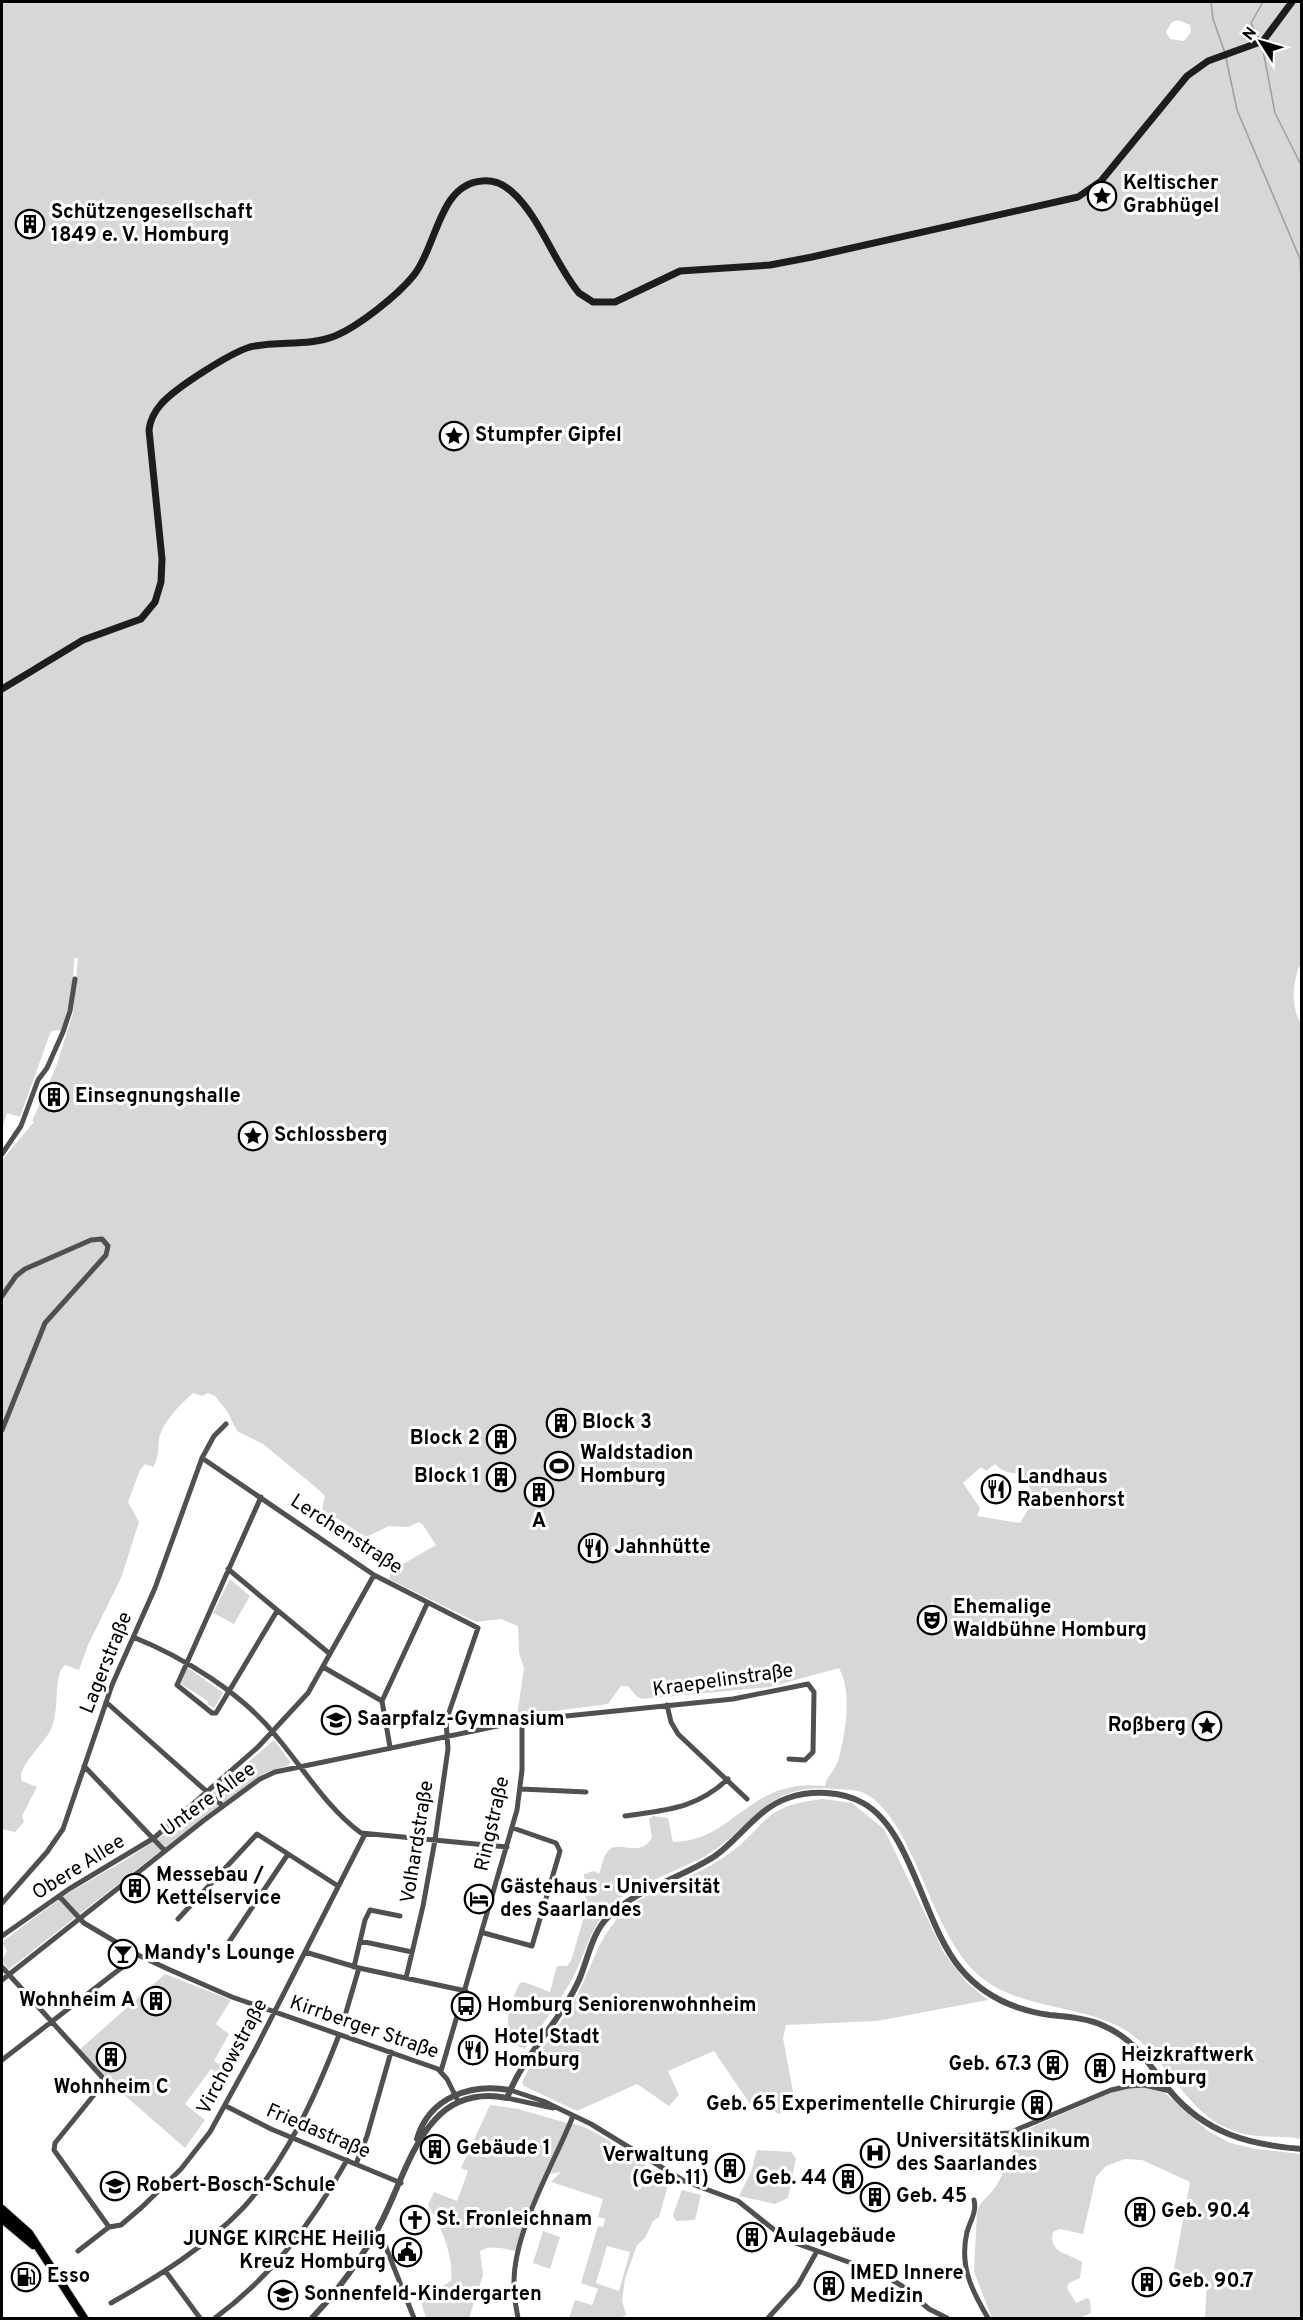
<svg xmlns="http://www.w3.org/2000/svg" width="1303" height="2320" viewBox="0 0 1303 2320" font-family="Overpass,sans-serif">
	<rect width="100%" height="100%" fill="#fff"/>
	<path fill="#d7d7d7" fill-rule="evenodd" d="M2,2h1299l1,959c-10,18 -12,47 0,64l-1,1114c-23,-4 -45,0 -67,-8 -53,-19 -68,-81 -116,-105 -47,-23 -108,-17 -146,-57 -43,-46 -56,-138 -101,-172 -12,-8 -21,-7 -35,-8 -73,-7 -79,37 -131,67 -22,12 -84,36 -97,52 -19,22 -24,51 -38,75 -13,23 -30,44 -45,66 -28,-9 -16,-46 -5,-66l4,-1 26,10 7,-26h10l4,-5 15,-51 -2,-36 10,-3 5,3c3,-7 4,-18 9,-23 10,-12 31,8 44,-13l-3,-19 4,-3 15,2 5,24c63,-1 75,-65 152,-56 2,-11 10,-15 13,-25 7,-25 15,-68 1,-93l-69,19 -128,12 -6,-3 -8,-10h-7l-13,18 -91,12 7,-48 -5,-15 -1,-27 -17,-7 -25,3 -87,-43 2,-8 45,-26 -13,-20 -4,-3 -11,5 -19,-1 -23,11 -44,-28 3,-13 -6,-6 -56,-46 -26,-13 -10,-20 -12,-15 -7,-3 -6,3 -9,-3c-13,12 -27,25 -33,42 -3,11 0,22 -7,32l-8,-3 -5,6 -12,32 11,20 -18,56 -33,67 -9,25 -14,-5c-13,11 -4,47 -15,66 -7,14 -34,37 -28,50l15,6 -15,29 2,6 -9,10 -13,-3v-669l32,-38 -2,-1 24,-54 17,-54 5,-55h-4l-1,29 -11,43 -11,1 -31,86 -13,-4 -5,15v-436l36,-24 -4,-3 -32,21zM1178,20l12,5 1,7 -7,9 -14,-2 -4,-7 6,-10zM995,1464c16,18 27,-4 39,36l-14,23 -43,-7 3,-8 -17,-25 18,-16 5,4zM932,1602l17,17 -4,10 -25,2 3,-21z
		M230,1579l20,17 -16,28 -21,-11z
		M187,1667l36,26 -9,15 -6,-3v-4l-27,-17z
		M274,1740l16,21 -1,4 -24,8 -69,50 -188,147 -6,-10 5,-9 -5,-9 63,-47 59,-34 41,-27z
		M823,1799l29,4 32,26 60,124 23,30 21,17 -111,21 -91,4 -3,13 11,59 -14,17 -30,-10 -36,-53 -46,20 11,24 -10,11 -32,-22 -60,27 -53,-25 -2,-4c13,-26 31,-48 47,-72 23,-36 27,-78 62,-104 27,-20 65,-29 93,-49 45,-30 34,-51 99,-58z
		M165,1974l66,26 -15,24 13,10 -15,27 18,11 -4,7 -17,-10 -26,35 20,16 -20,28 -78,-68 -28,-30z
		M1138,2086l27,7 43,38 22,12 26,6 45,5v164h-96l2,-38 -34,-6 17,-92 -48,-22 -17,-1 -19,7 -10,11 -13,57 -23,-5 -7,3c-5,22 17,21 29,30l-2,16 -11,5 -2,5 9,15 11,-5 3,2 1,13 -12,5h-87l-18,-46 3,-60c2,-11 13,-16 19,-26 12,-19 15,-40 30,-56l86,-38z
		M490,2105l28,4 49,14 -51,128c-12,-2 -25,-7 -36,0l3,24 -14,43h-43l-6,-19 31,-18c3,-25 -10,-55 -23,-76l6,-13 23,9 11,-30 -7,-3z
		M572,2124c17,-1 79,46 97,58l-10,35 -6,4 -8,17 -8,7 -12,34 -3,21 4,15 -6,3h-51l6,-18 17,5 6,-16 -17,-6 17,-57 5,1 2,-8 -7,-2 5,-18 -52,-17 18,-18 -8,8 -11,2zM607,2246l23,6 -11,39 -23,-8z
		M757,2150l34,2 5,6 -8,40 -13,6 -36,-8 12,-24z
		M682,2190l19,5 -6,25 -19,1 -3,-6z
		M543,2231l17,6 -10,32 -17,-6z"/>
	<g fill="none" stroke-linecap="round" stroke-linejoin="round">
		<path stroke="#9e9e9e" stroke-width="1.5" d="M1211,2l2,17 12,34
			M1260,41l-9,-18 12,-21
			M1262,45l13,68 27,54
			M1226,58l11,52 63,149 2,42"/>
		<g stroke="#dbdbdb" stroke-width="10">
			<path id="primary" d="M2,2209l27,24 55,85
				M2,2219l31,26"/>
		</g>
		<path stroke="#505050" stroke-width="5" d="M2,1154l19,-28 17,-46 9,-12 16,-36 7,-21 5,-32
			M2,1296l14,-20 9,-7 66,-29 11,-1 6,7 -2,9 -61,68 -43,107
			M202,1458l172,117 104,53 -32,93 2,28 -13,91 -12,66 -17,72
			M261,1497l-84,188 35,28h4l61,-102
			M228,1569l102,85
			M133,1637c50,20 109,56 143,99 27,32 51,72 85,97l146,14
			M323,1667l59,34
			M106,1702l117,104
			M667,1705l4,17 7,12 69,65
			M390,1747l-8,-46 45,-97
			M84,1766l81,85
			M521,1789l65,3
			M625,1816c41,-6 71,-7 103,-37
			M59,1896l25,27 54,32 30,14 64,28 206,72 9,10 10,20
			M2,1903l45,-51 16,-23 49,-144 43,-97 47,-130 12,-22 12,-12
			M178,1919l79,-85 81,52
			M484,1933l48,13 28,-95 -4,-8 -43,-15
			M2,1936l67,-47 85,-51 104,-91 50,-54 66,-118
			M360,1941l52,11
			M229,1942l59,-88
			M305,1952l54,16 107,23
			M2,1967l100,110v8l-47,58 -1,7 55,77
			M354,1967l11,-47 5,-10 30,6
			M2,1980l201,-159 57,-42 15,-7 252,-52 206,-21 75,-15 6,8 -1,60 -8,8 -16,-1
			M344,2019l15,-51
			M2,2060l136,-105
			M441,2071l76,-261 5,-40v-50
			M510,2090l33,11 48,23 93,57 54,20 49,39 95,34 20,12 27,23 18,9
			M507,2098l46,10
			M226,2106l45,23 130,54
			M937,2137l72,-4 102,-43 18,-4 15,-1 26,6
			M356,2164l11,-28 24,-84
			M974,2200c3,12 -4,21 -7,32 -8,34 5,59 21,86
			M375,2233l8,7 31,78
			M78,2251l31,-24 12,-2 21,-18 39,-38 29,-37 44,-80 111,-218
			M166,2272l34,46
			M111,2303c48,-27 95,-56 133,-96 43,-48 72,-112 95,-172
			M215,2318c58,-43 97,-95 132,-158
			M518,2318c-2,-12 -5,-24 -4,-36 0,-52 40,-118 59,-166
			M768,2318l30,-33 18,-32"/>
		<path stroke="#505050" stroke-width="6" d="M417,2139c12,-42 54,-56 93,-49
			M312,2318c24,-25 45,-54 63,-84 33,-56 45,-153 132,-136 17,-44 53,-76 72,-118 9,-21 13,-48 30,-64 29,-28 73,-38 106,-60 25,-18 43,-48 73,-58 23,-8 54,-7 75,5 49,27 60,121 97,165 23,28 54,42 90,47 18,2 37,3 54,11 32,14 45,39 66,65 35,42 79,54 132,58"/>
		<path stroke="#1d1d1d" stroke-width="7" d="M2,689l81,-49 58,-21 14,-17 6,-20 1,-23 -13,-129c1,-11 6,-19 13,-27 15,-16 68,-50 88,-56 29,-7 57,0 85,-11 24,-10 63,-41 79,-61 23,-29 25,-91 68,-94 11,-1 21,3 29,10 29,25 43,72 68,102l14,9h22l65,-31 90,-6 42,-8 266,-60 23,-16 86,-105 21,-15 55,-20 29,-39"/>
		<use href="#primary" stroke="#000" stroke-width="8"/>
	</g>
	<defs>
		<g id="sight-ring" transform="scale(1.5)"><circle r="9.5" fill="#fff" stroke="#000" stroke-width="1.5"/><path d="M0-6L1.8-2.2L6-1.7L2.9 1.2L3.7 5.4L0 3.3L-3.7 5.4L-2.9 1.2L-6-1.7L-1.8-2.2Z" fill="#000"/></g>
		<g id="building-ring" transform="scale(1.5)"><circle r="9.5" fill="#fff" stroke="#000" stroke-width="1.5"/><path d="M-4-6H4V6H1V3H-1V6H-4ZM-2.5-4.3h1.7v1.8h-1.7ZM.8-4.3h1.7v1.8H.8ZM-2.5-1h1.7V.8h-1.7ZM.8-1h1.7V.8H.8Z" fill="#000"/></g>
		<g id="stadium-ring" transform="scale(1.5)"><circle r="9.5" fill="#fff" stroke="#000" stroke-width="1.5"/><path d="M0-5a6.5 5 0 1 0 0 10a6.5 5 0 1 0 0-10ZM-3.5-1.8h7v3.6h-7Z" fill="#000"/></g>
		<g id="restaurant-ring" transform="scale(1.5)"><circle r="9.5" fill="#fff" stroke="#000" stroke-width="1.5"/><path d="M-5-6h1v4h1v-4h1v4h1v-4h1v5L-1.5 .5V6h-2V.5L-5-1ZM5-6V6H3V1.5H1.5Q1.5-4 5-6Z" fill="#000"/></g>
		<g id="theatre-ring" transform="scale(1.5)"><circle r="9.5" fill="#fff" stroke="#000" stroke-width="1.5"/><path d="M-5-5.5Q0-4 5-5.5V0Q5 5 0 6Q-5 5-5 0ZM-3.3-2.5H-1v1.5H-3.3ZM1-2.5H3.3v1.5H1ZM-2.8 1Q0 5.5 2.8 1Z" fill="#000"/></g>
		<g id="school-ring" transform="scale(1.5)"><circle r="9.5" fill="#fff" stroke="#000" stroke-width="1.5"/><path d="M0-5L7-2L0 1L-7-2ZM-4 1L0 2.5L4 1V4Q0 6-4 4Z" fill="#000"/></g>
		<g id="hotel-ring" transform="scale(1.5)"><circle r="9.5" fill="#fff" stroke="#000" stroke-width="1.5"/><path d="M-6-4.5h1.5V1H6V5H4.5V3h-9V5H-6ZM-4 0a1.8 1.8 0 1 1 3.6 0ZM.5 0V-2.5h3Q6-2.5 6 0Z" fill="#000"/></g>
		<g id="bar-ring" transform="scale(1.5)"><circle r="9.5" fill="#fff" stroke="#000" stroke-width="1.5"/><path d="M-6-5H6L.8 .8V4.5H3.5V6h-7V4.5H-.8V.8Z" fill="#000"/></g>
		<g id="bus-ring" transform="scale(1.5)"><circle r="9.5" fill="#fff" stroke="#000" stroke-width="1.5"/><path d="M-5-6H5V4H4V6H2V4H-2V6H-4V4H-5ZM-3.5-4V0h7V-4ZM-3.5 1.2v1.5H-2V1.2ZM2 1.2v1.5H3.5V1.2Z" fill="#000"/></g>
		<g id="hospital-ring" transform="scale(1.5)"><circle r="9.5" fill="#fff" stroke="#000" stroke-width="1.5"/><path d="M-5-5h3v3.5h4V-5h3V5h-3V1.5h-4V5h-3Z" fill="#000"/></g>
		<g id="church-ring" transform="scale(1.5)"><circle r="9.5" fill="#fff" stroke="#000" stroke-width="1.5"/><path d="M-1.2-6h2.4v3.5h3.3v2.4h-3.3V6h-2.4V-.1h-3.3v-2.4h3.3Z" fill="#000"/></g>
		<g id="civic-ring" transform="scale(1.5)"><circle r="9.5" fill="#fff" stroke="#000" stroke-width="1.5"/><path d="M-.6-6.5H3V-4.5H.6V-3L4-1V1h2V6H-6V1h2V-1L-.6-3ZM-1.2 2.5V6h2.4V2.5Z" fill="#000"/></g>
		<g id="fuel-ring" transform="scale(1.5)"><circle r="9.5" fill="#fff" stroke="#000" stroke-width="1.5"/><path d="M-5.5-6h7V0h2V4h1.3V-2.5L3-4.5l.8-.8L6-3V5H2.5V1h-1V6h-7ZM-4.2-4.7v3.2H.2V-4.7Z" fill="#000"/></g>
	</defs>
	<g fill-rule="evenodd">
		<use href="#sight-ring" x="1102" y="196"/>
		<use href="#building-ring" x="30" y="224"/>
		<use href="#sight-ring" x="454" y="436"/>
		<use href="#building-ring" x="54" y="1097"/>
		<use href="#sight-ring" x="253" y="1136"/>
		<use href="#building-ring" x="561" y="1423"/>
		<use href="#building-ring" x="501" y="1439"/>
		<use href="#stadium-ring" x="559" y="1466"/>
		<use href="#building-ring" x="501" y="1477"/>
		<use href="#restaurant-ring" x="996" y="1489"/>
		<use href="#building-ring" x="539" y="1492"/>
		<use href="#restaurant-ring" x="593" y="1548"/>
		<use href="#theatre-ring" x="932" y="1620"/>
		<use href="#school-ring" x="336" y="1720"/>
		<use href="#sight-ring" x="1207" y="1726"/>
		<use href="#building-ring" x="135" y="1888"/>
		<use href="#hotel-ring" x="479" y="1899"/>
		<use href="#bar-ring" x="123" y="1954"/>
		<use href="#building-ring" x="156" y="2001"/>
		<use href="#bus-ring" x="466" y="2006"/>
		<use href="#restaurant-ring" x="473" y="2050"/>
		<use href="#building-ring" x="111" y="2057"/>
		<use href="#building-ring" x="1053" y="2065"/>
		<use href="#building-ring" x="1100" y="2068"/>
		<use href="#building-ring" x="1037" y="2105"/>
		<use href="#building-ring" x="435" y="2149"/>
		<use href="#hospital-ring" x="875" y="2153"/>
		<use href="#building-ring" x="730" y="2168"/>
		<use href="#building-ring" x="848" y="2179"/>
		<use href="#school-ring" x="115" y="2186"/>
		<use href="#building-ring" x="875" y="2197"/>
		<use href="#building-ring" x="1140" y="2212"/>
		<use href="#church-ring" x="415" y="2220"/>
		<use href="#building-ring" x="752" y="2237"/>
		<use href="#civic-ring" x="407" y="2252"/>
		<use href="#fuel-ring" x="26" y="2277"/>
		<use href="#building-ring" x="1147" y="2282"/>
		<use href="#building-ring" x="829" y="2286"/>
		<use href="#school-ring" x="283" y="2295"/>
	</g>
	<g text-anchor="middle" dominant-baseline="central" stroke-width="6" stroke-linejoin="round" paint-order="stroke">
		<g font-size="20" font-weight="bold" fill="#000" stroke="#fff" text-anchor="start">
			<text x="1123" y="184">Keltischer<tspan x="1123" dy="23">Grabhügel</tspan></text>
			<text x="51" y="213">Schützengesellschaft<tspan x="51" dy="23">1849 e. V. Homburg</tspan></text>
			<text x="475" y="436">Stumpfer Gipfel</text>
			<text x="75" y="1097">Einsegnungshalle</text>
			<text x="274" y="1136">Schlossberg</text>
			<text x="582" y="1423">Block 3</text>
			<text x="480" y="1439" text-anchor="end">Block 2</text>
			<text x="580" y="1454">Waldstadion<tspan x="580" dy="23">Homburg</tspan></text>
			<text x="480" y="1477" text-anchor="end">Block 1</text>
			<text x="1017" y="1478">Landhaus<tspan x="1017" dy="23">Rabenhorst</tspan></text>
			<text x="539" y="1522" text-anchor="middle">A</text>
			<text x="614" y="1548">Jahnhütte</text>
			<text x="953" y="1608">Ehemalige<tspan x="953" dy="23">Waldbühne Homburg</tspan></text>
			<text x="357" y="1720">Saarpfalz-Gymnasium</text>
			<text x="1186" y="1726" text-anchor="end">Roßberg</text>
			<text x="156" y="1876">Messebau /<tspan x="156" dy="23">Kettelservice</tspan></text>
			<text x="500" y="1888">Gästehaus - Universität<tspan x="500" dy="23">des Saarlandes</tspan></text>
			<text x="144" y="1954">Mandy's Lounge</text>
			<text x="135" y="2001" text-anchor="end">Wohnheim A</text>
			<text x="487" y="2006">Homburg Seniorenwohnheim</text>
			<text x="494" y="2038">Hotel Stadt<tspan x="494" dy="23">Homburg</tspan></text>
			<text x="1121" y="2056">Heizkraftwerk<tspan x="1121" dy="23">Homburg</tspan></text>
			<text x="1032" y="2065" text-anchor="end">Geb. 67.3</text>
			<text x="111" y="2088" text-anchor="middle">Wohnheim C</text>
			<text x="1016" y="2105" text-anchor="end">Geb. 65 Experimentelle Chirurgie</text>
			<text x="896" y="2142">Universitätsklinikum<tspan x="896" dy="23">des Saarlandes</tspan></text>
			<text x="456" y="2149">Gebäude 1</text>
			<text x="709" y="2156" text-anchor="end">Verwaltung<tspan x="709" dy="23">(Geb. 11)</tspan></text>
			<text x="827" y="2179" text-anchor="end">Geb. 44</text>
			<text x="136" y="2186">Robert-Bosch-Schule</text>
			<text x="896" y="2197">Geb. 45</text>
			<text x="1161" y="2212">Geb. 90.4</text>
			<text x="436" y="2220">St. Fronleichnam</text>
			<text x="773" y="2237">Aulagebäude</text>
			<text x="386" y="2240" text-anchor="end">JUNGE KIRCHE Heilig<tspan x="386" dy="23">Kreuz Homburg</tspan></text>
			<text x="850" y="2274">IMED Innere<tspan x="850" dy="23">Medizin</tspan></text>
			<text x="47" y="2277">Esso</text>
			<text x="1168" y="2282">Geb. 90.7</text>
			<text x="304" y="2295">Sonnenfeld-Kindergarten</text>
		</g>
		<g font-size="20" fill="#000" stroke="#fff">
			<text transform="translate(346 1535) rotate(33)">Lerchenstraße</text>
			<text transform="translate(107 1663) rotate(-68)">Lagerstraße</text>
			<text transform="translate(723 1681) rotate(-8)">Kraepelinstraße</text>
			<text transform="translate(209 1800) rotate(-36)">Untere Allee</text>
			<text transform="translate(493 1824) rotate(-77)">Ringstraße</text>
			<text transform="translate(418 1842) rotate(-81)">Volhardstraße</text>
			<text transform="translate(79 1868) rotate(-32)">Obere Allee</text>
			<text transform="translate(364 2028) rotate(19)">Kirrberger Straße</text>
			<text transform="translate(233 2057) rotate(-62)">Virchowstraße</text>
			<text transform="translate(318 2132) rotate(23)">Friedastraße</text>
		</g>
	</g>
	<rect width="1303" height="2320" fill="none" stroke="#000000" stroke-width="6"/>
	<g transform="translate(1261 42) rotate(307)" stroke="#ffffff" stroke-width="4.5" paint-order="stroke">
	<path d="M0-4.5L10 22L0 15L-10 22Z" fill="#000000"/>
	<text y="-9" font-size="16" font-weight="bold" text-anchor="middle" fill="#000000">N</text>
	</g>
</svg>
